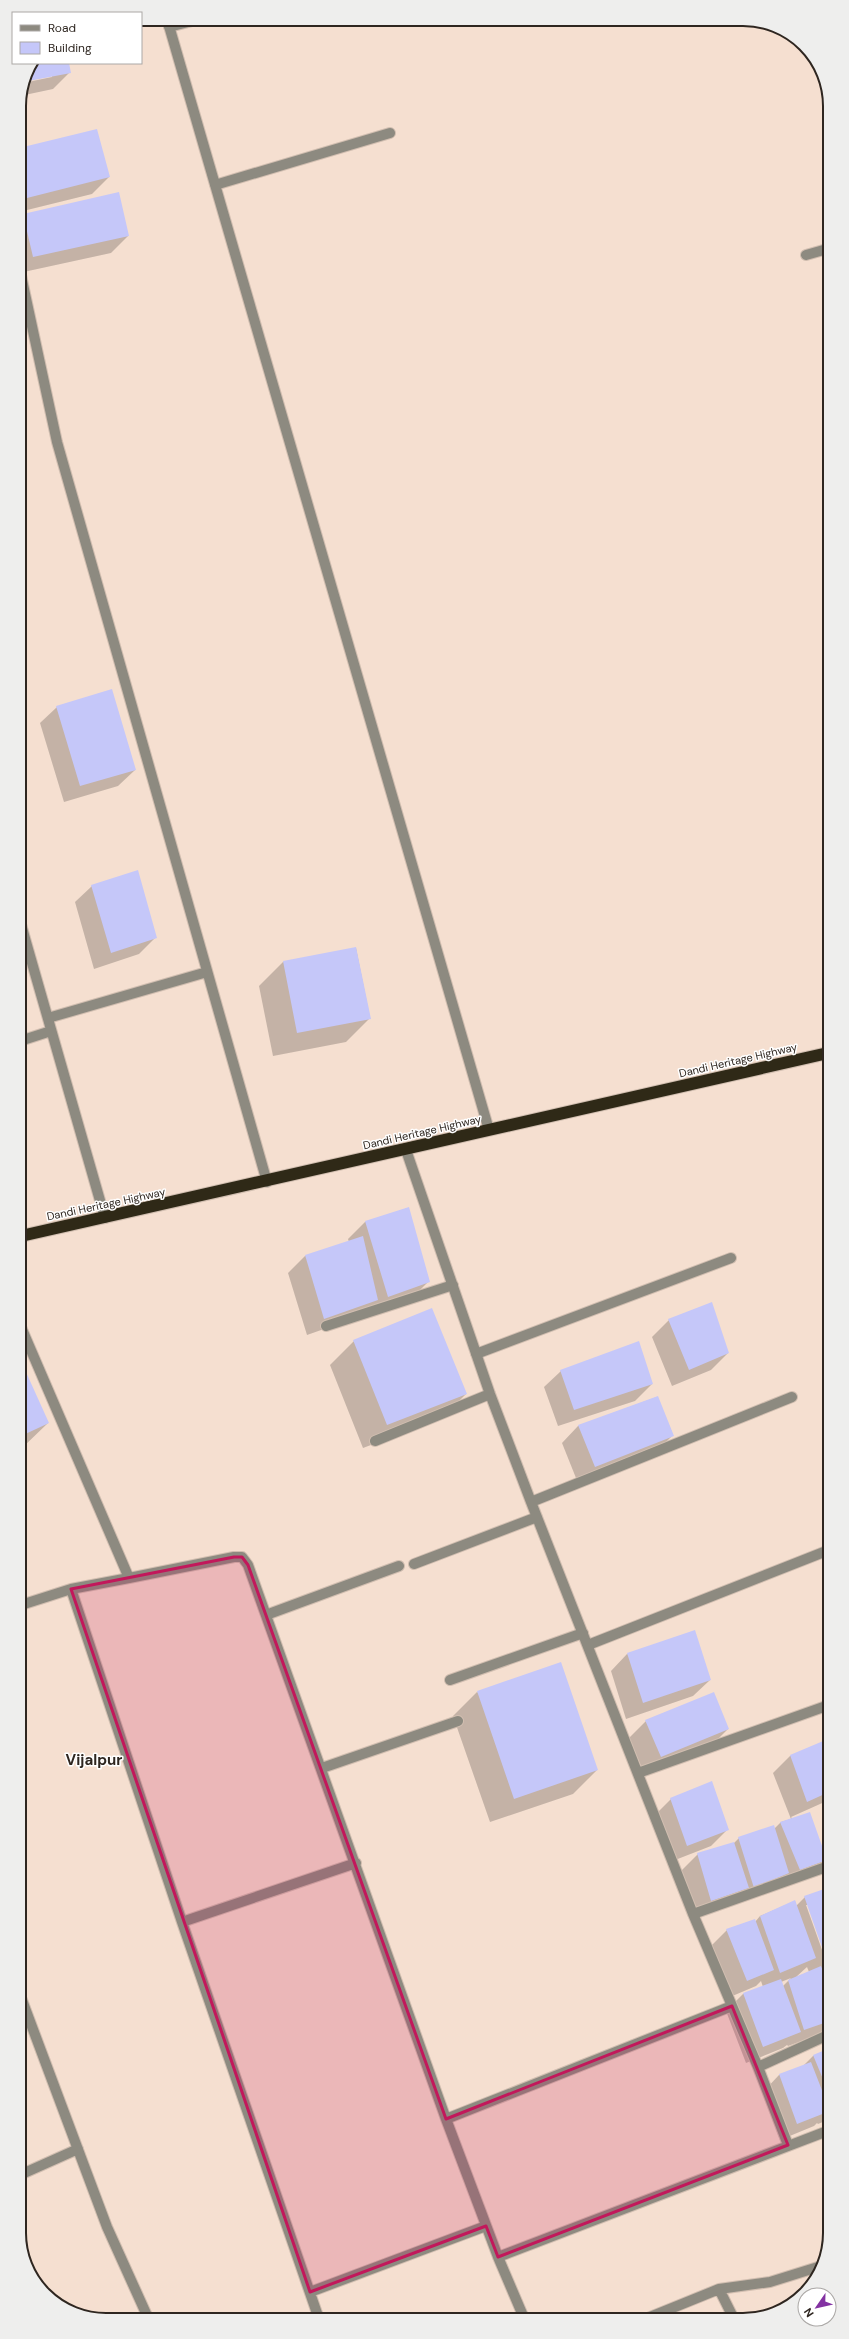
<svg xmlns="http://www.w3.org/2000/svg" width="849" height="2339" viewBox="0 0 849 2339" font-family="'DM Sans',sans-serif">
	<rect width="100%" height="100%" fill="#f5dfd0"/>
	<path fill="#0003" fill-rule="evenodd" d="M32,63h36l2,9 -17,17 -33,7 3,-13 29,-6v-2l-28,6 2,-9z
		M19,149l90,28 -17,17 -73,18z
		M24,214l104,22 -17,17 -92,20v-54z
		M57,707l78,63 -17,16 -54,16 -24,-79z
		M92,886l64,51 -17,17 -45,15 -19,-67z
		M356,948l14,70 -24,24 -73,14 -14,-70 24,-24z
		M408,1208l21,73 -17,17 -105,37 -19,-62 17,-17 44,-14 -1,-3 17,-17z
		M669,1320l59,33 -17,17 -39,16 -20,-49z
		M354,1341l112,53 -24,24 -79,30 -33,-83z
		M21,1364l27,59 -27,26z
		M561,1371l91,13 -17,17 -77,25 -14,-39z
		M657,1397l16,38 -17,17 -78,31 -16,-40 16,-17z
		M627,1654l83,26 -17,16 -67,23 -15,-48z
		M477,1692l120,78 -24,24 -83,28 -37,-106z
		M646,1721l82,8 -17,17 -67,27 -15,-35z
		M828,1740l1,60 -38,17 35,43 -17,17 -115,40 -13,-46 17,-17 36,-11 5,-5 35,-9 7,-7 10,-3 -18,-46 17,-17z
		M671,1799l57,30 -17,17 -41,16 -16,-46z
		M830,1888v142l-3,-1 -4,4 -35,13 -1,-1 -4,3 -37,15 -20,-52 17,-17 20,-7 -2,-6 -5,5 -26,11 -20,-50 17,-17 28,-8 5,-6 35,-15 1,5 9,-9zM806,1905h2l20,55 -2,1zM807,1967l2,5 -13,5zM791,1978l-8,8 -2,-4z
		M830,2049v70l-12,5 -1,-1 -3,3 -34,14 -17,-48 16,-17 23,-8 11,-11z"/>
	<path fill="#c5c7f9" d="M32,63h37l2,10 -48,9 3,-10z
		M97,129l13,48 -87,22 -4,-15v-36z
		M119,192l10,44 -96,21 -10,-43z
		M112,689l24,81 -56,16 -24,-80z
		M138,870l19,68 -46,15 -20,-68z
		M356,947l15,72 -74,14 -14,-72z
		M409,1207l21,75 -42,15 -23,-76z
		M363,1236l15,64 -54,19 -19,-64z
		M712,1302l17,51 -40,17 -21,-51z
		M432,1308l35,86 -80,31 -34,-85z
		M639,1341l14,43 -79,26 -14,-40z
		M21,1361l28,62 -28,13z
		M658,1396l16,40 -79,31 -17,-42z
		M695,1630l16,50 -68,23 -16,-50z
		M561,1662l37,108 -84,29 -37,-108z
		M714,1692l15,37 -68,28 -16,-37z
		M828,1739l1,53 -22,10 -17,-47z
		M712,1781l17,49 -42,16 -17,-48z
		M810,1812l17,48 -27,10 -20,-48z
		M774,1825l15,48 -35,15 -16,-51z
		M734,1842l15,46 -38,13 -14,-48z
		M830,1887v67l-5,2 -21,-60z
		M795,1900l21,58 -36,15 -20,-57z
		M755,1919l19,51 -27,11 -21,-52z
		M830,1962v13l-5,-12z
		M821,1966l9,23v32l-26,9 -16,-50z
		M781,1979l20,53 -38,15 -20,-54z
		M830,2048v48l-17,-41z
		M811,2062l19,49 -33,13 -18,-50z"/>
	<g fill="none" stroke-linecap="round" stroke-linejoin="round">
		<g stroke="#d1beb0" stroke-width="12">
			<path id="minor" d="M167,19l322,1111
				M169,27l31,-8
				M215,185l175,-52
				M806,255l21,-6
				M19,266l38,176 210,740
				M20,921l85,297
				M48,1018l159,-46
				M20,1041l31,-10
				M406,1150l84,244 41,108 162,412 65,153 30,78
				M326,1326l127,-41
				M21,1327l108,251 -58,11 111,333 137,397
				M476,1354l255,-96
				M375,1441l115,-47
				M531,1502l261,-105
				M414,1564l123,-47
				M129,1578l105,-21h8l6,8 198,554 52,138 26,61
				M21,1605l50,-16
				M266,1615l133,-49
				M588,1645l241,-95
				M450,1680l133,-47
				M322,1768l136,-47
				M638,1773l191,-68
				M693,1914l136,-48
				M182,1922l174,-59
				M22,2000l85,227 42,93
				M758,2067l72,-33
				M446,2119l286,-113
				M22,2174l56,-25
				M498,2257l332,-127
				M719,2289l14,28
				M310,2292l176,-66
				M650,2317l69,-28 51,-7 48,-15"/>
		</g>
		<g stroke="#d1beb0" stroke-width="14">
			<path id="highway" d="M21,1236l807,-183"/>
		</g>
		<use href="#minor" stroke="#8d8a80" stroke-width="10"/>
		<use href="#highway" stroke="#2f2917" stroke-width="12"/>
	</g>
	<path fill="#c2185b" fill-opacity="0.2" stroke="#c2185b" stroke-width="3" stroke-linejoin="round" d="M234,1557h8l6,8 198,554 286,-113 56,139 -290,112 -12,-31 -176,66 -239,-703z"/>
	<g text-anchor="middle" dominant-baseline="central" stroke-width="3" stroke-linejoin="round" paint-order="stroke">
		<g font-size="11" fill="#2e2620" stroke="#fff">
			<text transform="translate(738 1060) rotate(-13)">Dandi Heritage Highway</text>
			<text transform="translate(422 1132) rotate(-13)">Dandi Heritage Highway</text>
			<text transform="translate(106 1204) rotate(-12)">Dandi Heritage Highway</text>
		</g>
		<g font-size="15" font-weight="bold" fill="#2e2620" stroke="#fff">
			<text x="94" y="1760">Vijalpur</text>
		</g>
	</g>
	<path d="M0 0H849V2339H0ZM106 26H743A80 80 0 0 1 823 106V2233A80 80 0 0 1 743 2313H106A80 80 0 0 1 26 2233V106A80 80 0 0 1 106 26Z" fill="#eeeeed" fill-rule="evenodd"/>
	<path fill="none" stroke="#2e2620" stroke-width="2" d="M106 26H743A80 80 0 0 1 823 106V2233A80 80 0 0 1 743 2313H106A80 80 0 0 1 26 2233V106A80 80 0 0 1 106 26Z"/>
	<rect x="12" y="12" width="130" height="52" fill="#ffffff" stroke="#aba8a6"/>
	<rect x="20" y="25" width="20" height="6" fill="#8d8a80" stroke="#aba8a6"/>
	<text x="48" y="32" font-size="12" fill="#2e2620">Road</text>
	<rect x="20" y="42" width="20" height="12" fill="#c5c7f9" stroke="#aba8a6"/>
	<text x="48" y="52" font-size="12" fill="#2e2620">Building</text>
	<g transform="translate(817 2307) rotate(236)"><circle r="19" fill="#ffffff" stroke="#aba8a6"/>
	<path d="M0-3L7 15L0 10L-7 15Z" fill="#8332a2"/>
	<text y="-6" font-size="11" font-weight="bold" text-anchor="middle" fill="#2e2620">N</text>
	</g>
</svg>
